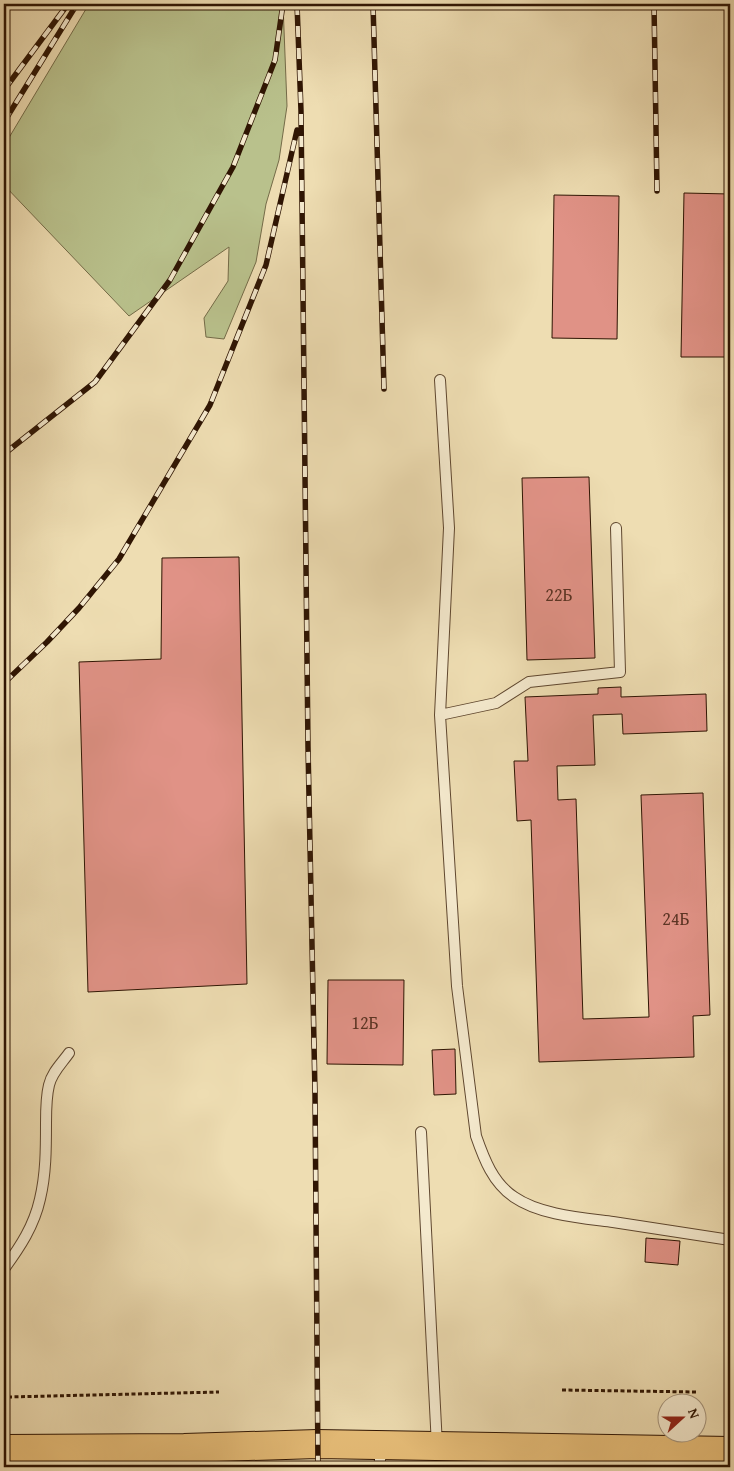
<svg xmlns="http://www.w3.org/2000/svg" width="734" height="1471" viewBox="0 0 734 1471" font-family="'Gentium Book Plus',serif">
	<rect width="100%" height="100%" fill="#eeddb2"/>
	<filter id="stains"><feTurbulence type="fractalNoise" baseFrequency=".004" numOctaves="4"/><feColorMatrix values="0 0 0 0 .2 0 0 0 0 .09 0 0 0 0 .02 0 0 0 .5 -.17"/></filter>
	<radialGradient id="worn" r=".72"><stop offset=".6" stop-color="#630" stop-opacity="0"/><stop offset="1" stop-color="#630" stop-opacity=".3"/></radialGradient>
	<path fill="#b9c18c" stroke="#746b48" d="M89,4h194l4,102 -8,54 -13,44 -10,58 -32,77 -18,-2 -2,-19 24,-37 1,-34 -100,69 -125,-131v-39z"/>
	<path fill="#e09286" stroke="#2f1503" d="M684,193l46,1v163h-49z
		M554,195l65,1 -2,143 -65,-1z
		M589,477l6,181 -68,2 -5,-182z
		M239,557l8,427 -159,8 -9,-330 82,-3 1,-101z
		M621,687v10l85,-3 1,37 -84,3 -1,-20 -29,1 2,50 -38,1 1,34 18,-1 7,220 66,-2 -8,-222 62,-2 7,222 -17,1 1,41 -155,5 -8,-242 -14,1 -3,-60h14l-3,-64 73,-3v-6z
		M328,980h76l-1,85 -76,-1z
		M455,1049l1,45 -22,1 -2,-45z
		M646,1238l34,3 -2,24 -33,-3z"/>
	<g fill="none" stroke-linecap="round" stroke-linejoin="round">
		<g stroke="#5f472f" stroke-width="12">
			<path id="lane" d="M440,380l9,148 -9,187 17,271 19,150c8,23 17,47 38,61 26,18 68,21 99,25 39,6 78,12 117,18
				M440,715l56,-12 33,-21 91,-10 -4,-144
				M421,1132l16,314
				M4,1269c16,-22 30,-43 36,-70 6,-25 6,-51 6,-76 0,-13 0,-26 3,-38 3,-13 13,-22 20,-32
				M183,1467l1,-19
				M379,1467l3,-21"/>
		</g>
		<g stroke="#2f1503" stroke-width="30">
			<path id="highway" d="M4,1449l180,-1 133,-4 413,7"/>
		</g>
		<path stroke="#2f1503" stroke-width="3" stroke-dasharray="4 2.5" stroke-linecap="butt" d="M562,1390l134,2
			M8,1397l211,-5"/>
		<use href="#lane" stroke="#f4e9cd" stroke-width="10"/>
		<use href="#highway" stroke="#e7be79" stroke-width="28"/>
		<g stroke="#2f1503" stroke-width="5.5">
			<path id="rail" d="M297,4l4,107 7,636 7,346 3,374
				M373,4l11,385
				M654,4l3,187
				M4,90l64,-86
				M4,122l73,-118
				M4,454l91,-72 75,-102 63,-113 42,-107 8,-56
				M4,683l43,-41 32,-34 40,-49 91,-154 56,-140 31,-135"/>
		</g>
		<use href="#rail" stroke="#f4e9cd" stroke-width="4" stroke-dasharray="11" stroke-linecap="butt"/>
	</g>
	<g text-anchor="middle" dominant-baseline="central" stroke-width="4" stroke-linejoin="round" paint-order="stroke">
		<g font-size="18" fill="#5b3424">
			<text x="559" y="594">22Б</text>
			<text x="676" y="918">24Б</text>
			<text x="365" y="1022">12Б</text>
		</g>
	</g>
	<rect width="734" height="1471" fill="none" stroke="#eeddb2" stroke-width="20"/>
	<rect x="5" y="5" width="724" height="1461" fill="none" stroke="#2f1503" stroke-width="2.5"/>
	<rect x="10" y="10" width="714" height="1451" fill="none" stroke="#2f1503"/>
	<g transform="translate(682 1418) rotate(69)"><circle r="24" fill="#f4e9cd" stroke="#a5947c"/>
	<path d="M0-4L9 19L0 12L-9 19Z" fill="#8f2418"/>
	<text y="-8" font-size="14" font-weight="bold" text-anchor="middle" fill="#2f1503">N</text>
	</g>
	<rect width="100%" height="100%" filter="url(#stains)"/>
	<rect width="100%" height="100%" fill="url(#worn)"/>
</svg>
